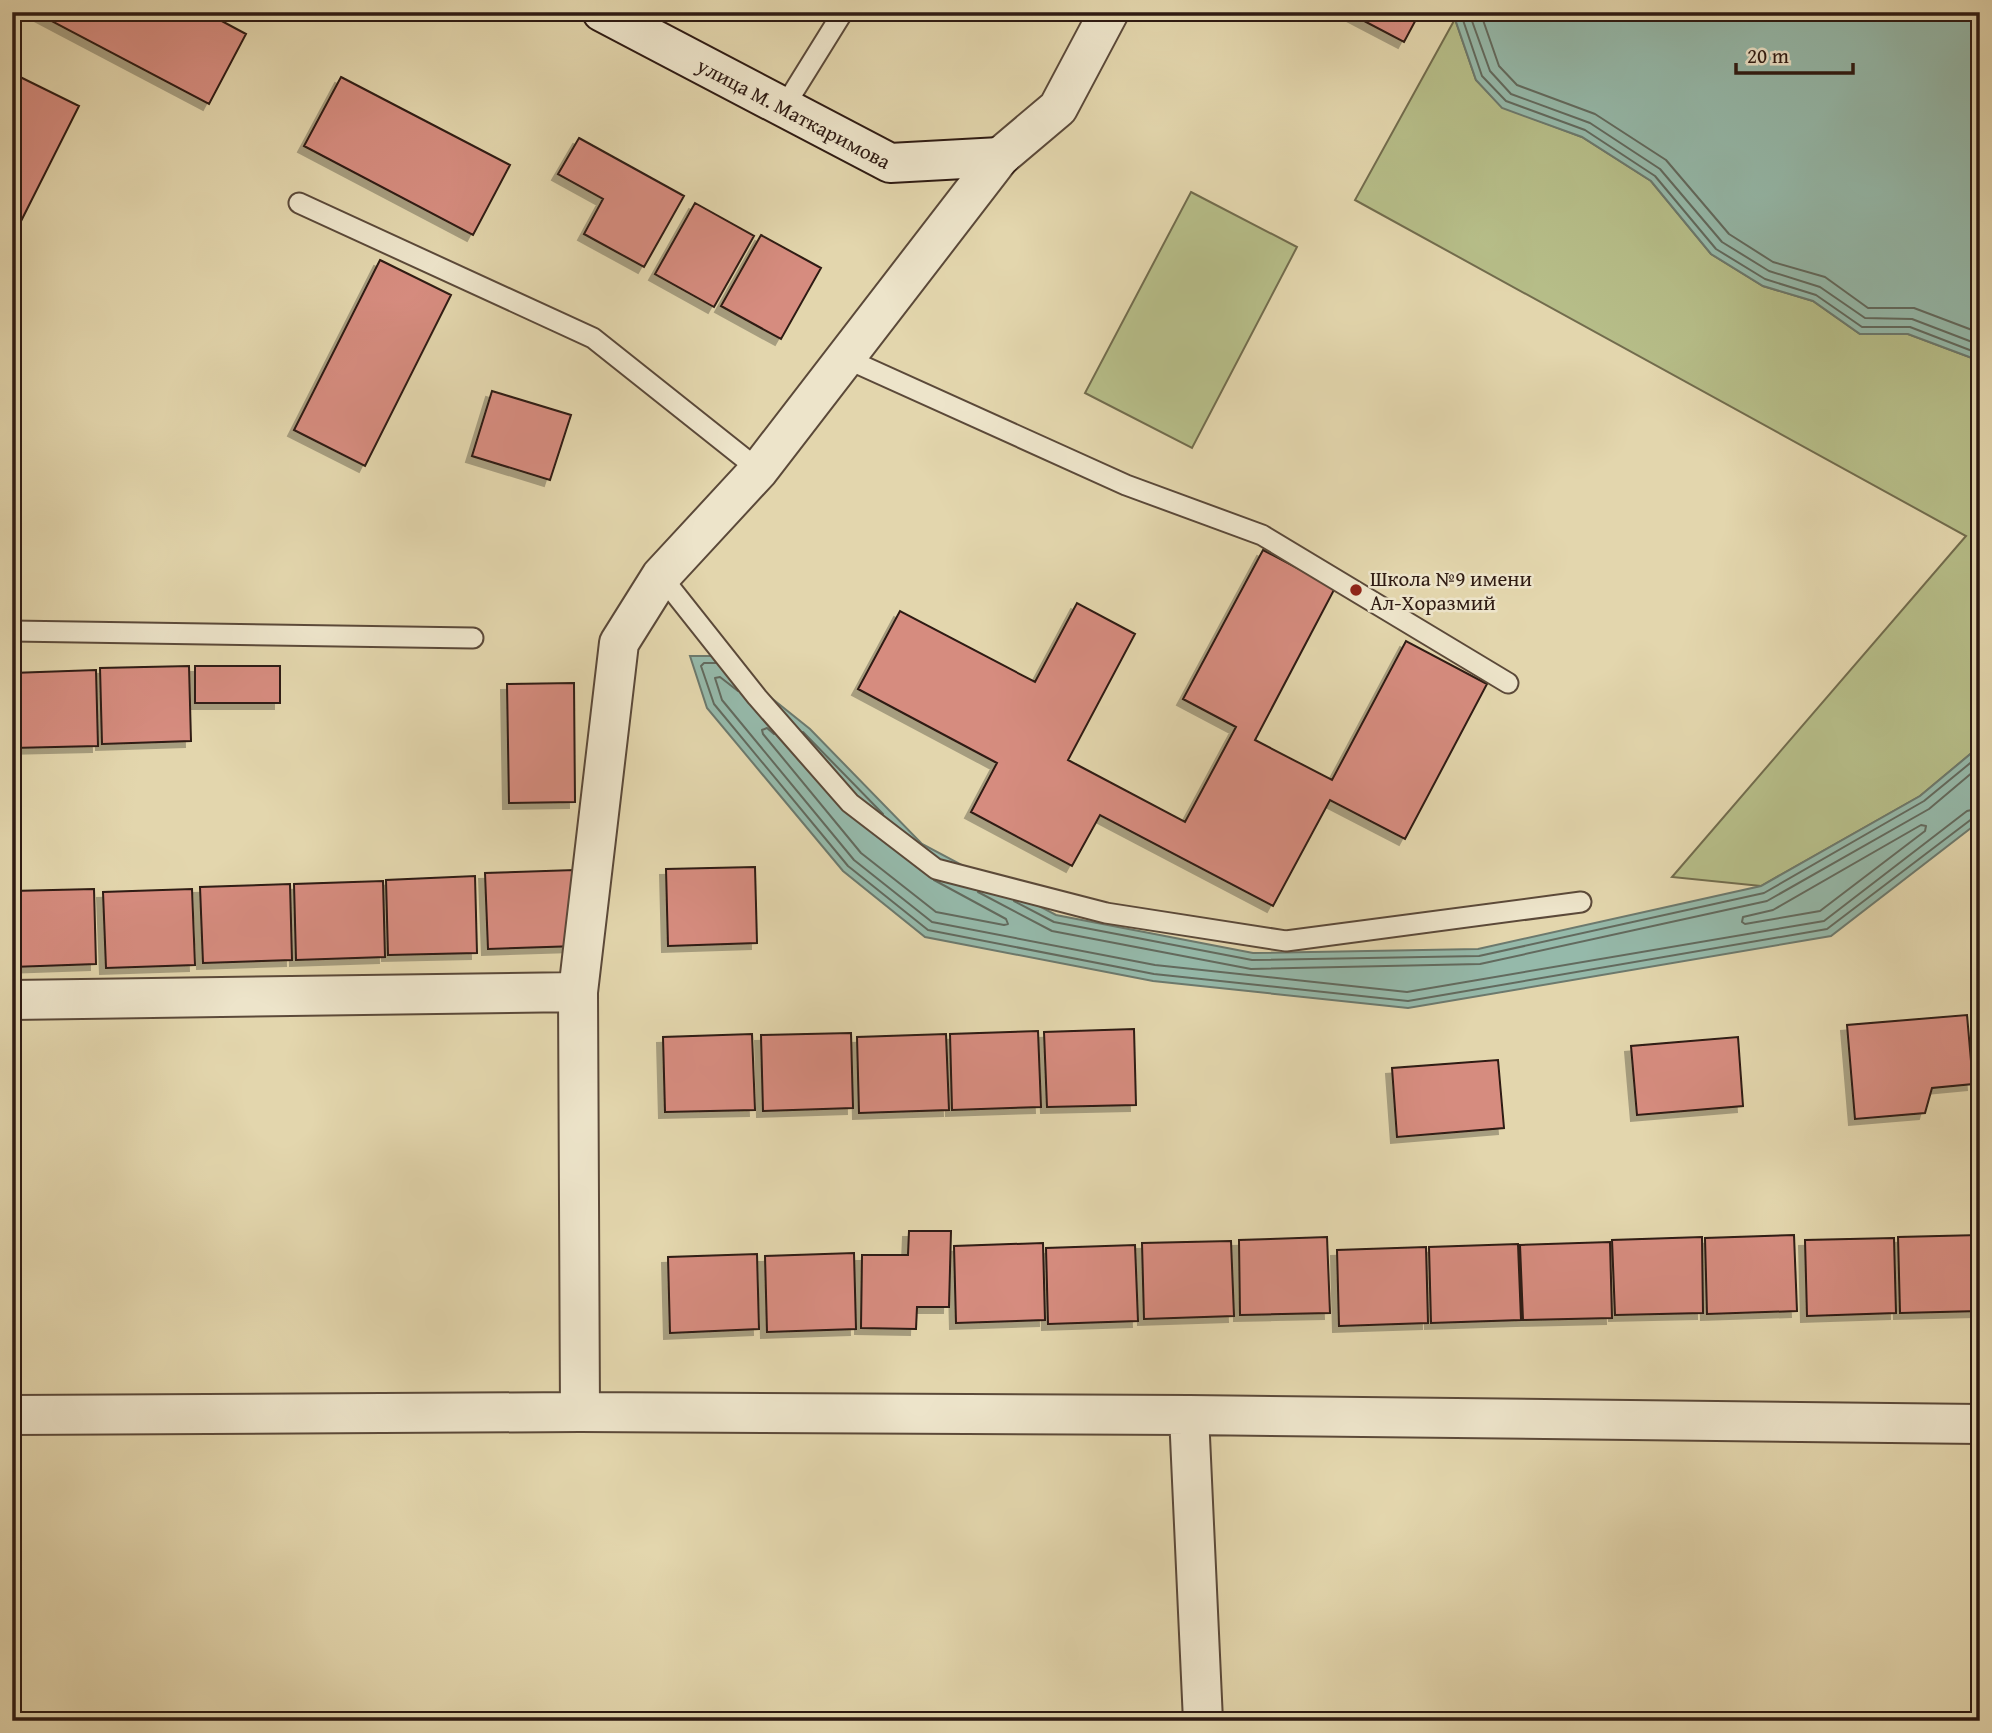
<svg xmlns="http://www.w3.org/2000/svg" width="1992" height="1733" viewBox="0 0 1992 1733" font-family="'Gentium Book Plus',serif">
	<defs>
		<filter id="shadow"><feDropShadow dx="-6" dy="6" stdDeviation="0" flood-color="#0004"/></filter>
	</defs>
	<rect width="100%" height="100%" fill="#e3d6ad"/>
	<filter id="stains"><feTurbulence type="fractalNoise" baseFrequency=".00286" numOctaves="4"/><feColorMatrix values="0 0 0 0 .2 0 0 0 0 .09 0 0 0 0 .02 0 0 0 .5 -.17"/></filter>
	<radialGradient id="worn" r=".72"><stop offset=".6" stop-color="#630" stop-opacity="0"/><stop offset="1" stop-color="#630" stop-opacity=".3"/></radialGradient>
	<path fill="#b6bd88" stroke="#726c4d" stroke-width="2" d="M1455,19l21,61 26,27 80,30 69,44 60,73 52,32 50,15 47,33h48l72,27v385l-60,50 -159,90 -89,-9 294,-341 -611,-336z
		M1191,192l106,55 -105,201 -107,-55z"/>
	<path fill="#95b9aa" stroke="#6c796d" stroke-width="2" d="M1459,12h521v349l-72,-27h-48l-47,-33 -50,-15 -52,-32 -60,-73 -69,-44 -80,-29 -26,-28 -21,-61z
		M690,656h29l91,73 112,115 134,71 197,38 225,-4 283,-63 159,-90 60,-50v75l-149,115 -423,72 -255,-27 -228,-44 -82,-66 -136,-163z"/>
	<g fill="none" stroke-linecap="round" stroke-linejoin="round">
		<path stroke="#626a5e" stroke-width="2" d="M1464,12l-1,8 19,56 24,25 79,29 70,46 61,73 49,30 51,16 46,32h48l70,27
			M1473,12l-1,9 18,50 21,23 79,29 70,46 62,73 47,29 51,16 45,31 47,1 68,26
			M1483,12v8l16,46 18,19 78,29 71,46 63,74 44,28 52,15 43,31h46l66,25
			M716,663h-12l-3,3 13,38 134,162 80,64 226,44 254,27 419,-72 146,-111 7,-2
			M738,691l-18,-14 -5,1 7,22 132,160 78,62 223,43 252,27 417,-71 143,-110 13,-3
			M803,732l80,82
			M774,734l-7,-6 -5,2 1,4 98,119 75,59 68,13 4,-1 -2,-5 -72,-39
			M1921,825l5,1 -1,5 -105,80 -75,13 -3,-2 1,-5 30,-7z
			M978,892l74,39 199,38 229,-5 287,-63 162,-92 51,-43
			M1014,901l40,21 198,38 227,-4 285,-63 160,-92 56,-46"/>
	</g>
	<path fill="#d68c7f" stroke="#2e1a12" stroke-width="2" filter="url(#shadow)" d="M42,12h163l41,22 -37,70 -169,-89z
		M1347,12h73l-16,30z
		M12,73l67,33 -67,133z
		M341,77l169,88 -37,70 -169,-89z
		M579,138l105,58 -40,71 -60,-33 19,-35 -45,-25z
		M695,203l59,33 -40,71 -59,-33z
		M761,235l60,33 -40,71 -60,-33z
		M380,260l71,35 -86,171 -71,-36z
		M492,391l79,24 -21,65 -78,-24z
		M1263,550l72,38 -80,152 77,40 74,-139 81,43 -82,155 -75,-39 -57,106 -173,-91 -28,51 -101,-54 26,-49 -139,-74 42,-78 135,71 42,-79 58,31 -67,126 117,62 51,-95 -53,-28z
		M189,666l2,75 -89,3 -2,-76z
		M195,666h85v37h-85z
		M96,670l2,76 -86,2v-75z
		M574,683l1,119 -66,1 -2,-119z
		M755,867l2,76 -89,3 -2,-77z
		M575,870l2,76 -89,3 -3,-76z
		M475,876l2,77 -89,2 -2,-75z
		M383,881l2,76 -89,3 -2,-76z
		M290,884l2,76 -89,3 -3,-76z
		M94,889l2,75 -84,3v-76z
		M192,889l3,76 -89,3 -3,-76z
		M1967,1015l6,69 -41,4 -7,25 -70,6 -8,-94z
		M1134,1029l2,76 -89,2 -3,-75z
		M1038,1031l3,76 -89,3 -2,-76z
		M851,1033l2,75 -90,3 -2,-76z
		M752,1034l3,76 -90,2 -2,-75z
		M946,1034l3,76 -90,3 -2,-76z
		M1738,1037l5,69 -106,9 -6,-69z
		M1498,1060l6,68 -107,9 -5,-69z
		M909,1231h42l-2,76h-32l-1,22 -55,-1 1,-73h46z
		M1794,1235l3,76 -90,3 -2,-76z
		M1980,1235v76l-80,2 -2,-76z
		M1327,1237l3,76 -90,2 -1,-75z
		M1702,1237l1,76 -88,2 -3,-75z
		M1894,1238l2,75 -89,3 -2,-76z
		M1231,1241l3,75 -90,3 -2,-76z
		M1610,1242l2,76 -89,2 -3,-75z
		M1043,1243l2,77 -89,3 -2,-77z
		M1518,1244l3,76 -90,3 -2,-76z
		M1135,1245l3,76 -90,3 -2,-76z
		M1426,1247l2,76 -89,3 -2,-76z
		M854,1253l2,76 -89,3 -2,-76z
		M757,1254l2,75 -89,4 -2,-76z"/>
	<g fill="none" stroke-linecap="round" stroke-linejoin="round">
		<g stroke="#5b4939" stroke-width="23">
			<path id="lane" d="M784,107l59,-95
				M299,203l294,135 166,132
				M845,358l281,127 136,50 246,148
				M661,576l96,121 93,106 86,66 170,44 180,28 295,-39
				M12,631l461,7"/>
		</g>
		<g stroke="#5b4939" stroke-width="42">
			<path id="street" d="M12,1000l566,-8
				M580,1412l-2,-420 41,-349 42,-67 98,-106 241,-313 58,-49 51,-96
				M12,1415l568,-3 609,3 791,9
				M1189,1415l14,306"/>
		</g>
		<g stroke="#2e1a12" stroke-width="42">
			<g id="secondary">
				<path id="s1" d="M602,12l288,151 110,-6"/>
			</g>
		</g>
		<use href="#lane" stroke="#ede4ca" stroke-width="19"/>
		<use href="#street" stroke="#ede4ca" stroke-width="38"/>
		<use href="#secondary" stroke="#ede4ca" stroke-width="38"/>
	</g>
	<circle fill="#8f2418" stroke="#ede4ca" stroke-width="2.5" cx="1356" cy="590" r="7"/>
	<g text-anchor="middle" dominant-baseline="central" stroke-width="5" stroke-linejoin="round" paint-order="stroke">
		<g font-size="21" fill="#2e1a12" stroke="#ede4ca">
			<text stroke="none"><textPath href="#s1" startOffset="217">улица М. Маткаримова</textPath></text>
		</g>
		<g font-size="21" fill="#2e1a12" stroke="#ede4ca" text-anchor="start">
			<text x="1370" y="578">Школа №9 имени<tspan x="1370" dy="24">Ал-Хоразмий</tspan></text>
		</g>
	</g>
	<rect width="1992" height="1733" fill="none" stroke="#e3d6ad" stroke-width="42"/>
	<rect x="14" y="14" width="1964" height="1705" fill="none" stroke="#2e1a12" stroke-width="3.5"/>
	<rect x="21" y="21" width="1950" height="1691" fill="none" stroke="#2e1a12" stroke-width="2"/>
	<path d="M1736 63v10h117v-10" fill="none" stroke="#2e1a12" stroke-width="3.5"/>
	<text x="1747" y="63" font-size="21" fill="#2e1a12" stroke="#ede4ca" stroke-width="5" paint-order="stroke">20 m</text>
	<rect width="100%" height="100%" filter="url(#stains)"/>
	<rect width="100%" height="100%" fill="url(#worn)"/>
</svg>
